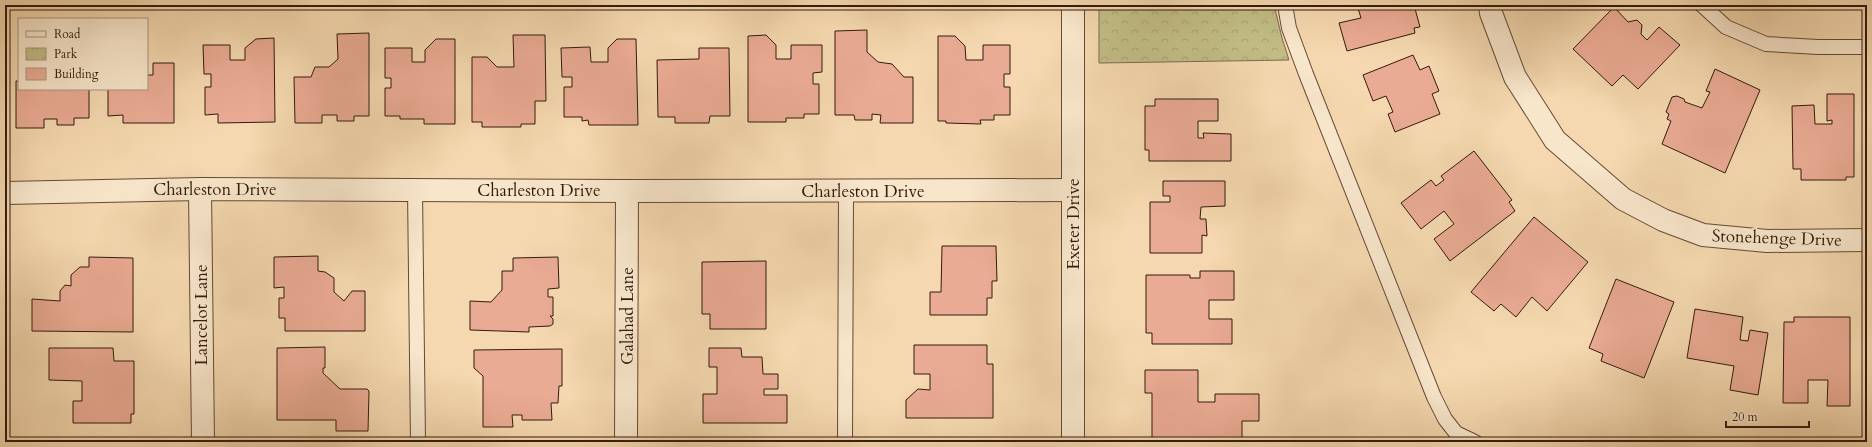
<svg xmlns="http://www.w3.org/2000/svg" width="1872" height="447" viewBox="0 0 1872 447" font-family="Cardo,serif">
	<defs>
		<pattern id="park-crowns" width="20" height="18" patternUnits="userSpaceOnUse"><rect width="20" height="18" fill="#c2bd86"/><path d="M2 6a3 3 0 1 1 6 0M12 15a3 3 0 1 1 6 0" fill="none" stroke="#a7a272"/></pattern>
	</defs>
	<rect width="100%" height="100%" fill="#f5d8af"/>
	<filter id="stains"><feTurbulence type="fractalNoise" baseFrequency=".005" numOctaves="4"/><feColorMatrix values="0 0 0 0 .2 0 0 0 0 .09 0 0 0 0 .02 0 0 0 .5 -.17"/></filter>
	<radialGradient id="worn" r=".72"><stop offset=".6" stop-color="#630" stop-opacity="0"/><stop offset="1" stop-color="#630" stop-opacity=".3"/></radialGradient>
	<path fill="url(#park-crowns)" stroke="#7a6c4a" d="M1099,5h175l8,33 7,22 -190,3z"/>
	<path fill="#eaab94" stroke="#331b0e" d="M1357,5h57l6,22 -6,1 1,5 -68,18 -8,-28 22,-5z
		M1614,7l14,15 9,-2 5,5 -1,9 6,6 12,-13 21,18 -42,44 -15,-14 -11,11 -39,-37z
		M867,30v22l11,10 14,2 12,13h9v46h-33l1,-8 -9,-1v6h-17l-1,-5h-19v-84z
		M369,33v83h-15v5h-17v-6h-15v8h-27l-1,-46h17l4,-10h14l9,-8 -1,-25z
		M513,35h32l1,66h-11v23h-14v3h-39v-5h-10v-65h15l10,10h17z
		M766,35l10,10v14h15v-14h31v27l-9,1v11h6v30h-15v4h-18v4h-38v-86z
		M938,36h17l10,10 1,14h17v-15h27v29h-6v13h6v28h-16v5h-14l1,4 -35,-1v-2h-8z
		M274,38l1,84 -57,1v-9l-13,1v-28h6v-13h-7l-1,-29h27v15h15v-12l11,-9z
		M436,39h19v85h-31v-5h-24v-3h-15v-28h6v-10h-6v-30h27v14h13v-12z
		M617,39h19l2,86h-49l-1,-5 -6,1v-4h-18v-30h8v-10h-10l-1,-29 29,-1 1,15h17v-14z
		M699,48h30l1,68h-20l-1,7h-34v-6h-17l-1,-57 42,-1z
		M1413,55l7,15 9,-4 10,25 -7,3 8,20 -45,18 -7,-18 5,-2 -7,-16 -13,5 -10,-26z
		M153,63h21v60h-51v-8l-15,1v-27h39v-14h6z
		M1715,69l45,21 -35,83 -63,-29 9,-23 -4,-2 2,-5 -3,-2 6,-15 5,-1 7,3 1,3 17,6 8,-16 -4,-1z
		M16,81h3v8h70v29h-15v7h-17v-6h-13v9h-28z
		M1827,94h27v83h-8v3h-45v-11h-8l-1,-63 22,-1 1,19h17v-4l-5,1z
		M1155,99h63v22h-20v17h6l-1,-5 28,1v27h-82v-11h-4v-44h10z
		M1474,151l38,49 -3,2 6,9 -65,50 -16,-22 20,-15 -10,-13 -23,18 -20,-26 30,-23 5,6 8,-6 -3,-4z
		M1163,181h62v25l-24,1 -1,12h6l1,17 -5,-1v18h-52v-51h20v-6h-7z
		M1534,217l54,45 -41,49 -15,-14 -16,20 -15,-13 -7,7 -23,-19z
		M942,246h54l1,35h-5v17h-5v17h-57v-23h11z
		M318,256v15l7,1 9,6v14l10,9 8,-10h13v40h-80v-13h-6v-20h5v-11l-10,1v-31z
		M89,257l44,1v74l-101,-1v-32l28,2v-10l5,-6 6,1v-11l9,-8h9z
		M558,257l1,31 -11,1v8h5v19h-3l3,3v5l-3,2 -21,1v5l-59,-2v-29l21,1 11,-12v-19h11v-13z
		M766,261v68h-56v-15h-8v-52z
		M1200,271h34v29h-25v19h23v25h-80v-11h-6v-58h44v3h10z
		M1616,279l58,23 -30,76 -43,-17 2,-7 -14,-6z
		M1695,309l48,8 -3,23 8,1 2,-11 18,3 -10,62 -28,-5 4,-24 -47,-8z
		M1794,317h56v89h-23l1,-26h-20v23h-25l1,-81h10z
		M914,345h73v19h6v54h-87v-18l12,-11 12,1v-16h-16z
		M325,347v21h-2v5l17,16h27l2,2 -1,40h-32v-11h-59v-72z
		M49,348h64l1,13h20v53h-3v9h-58v-22h9v-20l-33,-1z
		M709,348h32l1,9h20l1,17h15v15h-14v6h23v28h-84v-29h14v-27h-8z
		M562,349v37h-3l-1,17h-7l1,17h-30v-5h-10l1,12h-30v-51l-9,-8v-18z
		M1145,370h53v32h17v-8h44v27h-17v21h-90v-49h-7z
		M904,440h83v2h-83z"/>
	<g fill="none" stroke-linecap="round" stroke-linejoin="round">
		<g stroke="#644a36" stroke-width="16">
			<path id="service" d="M1285,5l4,23 17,46 128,323 11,22 11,14 19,9
				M1702,5l24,22 40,17 52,3h49
				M415,190l3,252
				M845,442l1,-251"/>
		</g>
		<g stroke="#644a36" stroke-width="24">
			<path id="minor" d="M1490,5l1,8 24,64 40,63 68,59 40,21 40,15 64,6 100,-1
				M200,189l3,253
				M5,193l195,-4 427,2 446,-1
				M626,442l1,-251"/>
		</g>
		<g stroke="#644a36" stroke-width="24">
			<path id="tertiary" d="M1073,442v-437"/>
		</g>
		<use href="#service" stroke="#f8e6cb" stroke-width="14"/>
		<use href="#minor" stroke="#f8e6cb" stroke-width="22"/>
		<use href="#tertiary" stroke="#f8e6cb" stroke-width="22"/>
	</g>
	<g text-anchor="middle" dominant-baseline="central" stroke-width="4" stroke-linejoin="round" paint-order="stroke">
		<g font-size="17" fill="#331b0e" stroke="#f8e6cb">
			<text x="215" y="189">Charleston Drive</text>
			<text x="539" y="190">Charleston Drive</text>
			<text x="863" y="191">Charleston Drive</text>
			<text transform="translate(1073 224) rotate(-90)">Exeter Drive</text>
			<text transform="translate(1777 238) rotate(2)">Stonehenge Drive</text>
			<text transform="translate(201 315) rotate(-90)">Lancelot Lane</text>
			<text transform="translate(627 316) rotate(-90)">Galahad Lane</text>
		</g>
	</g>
	<rect width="1872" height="447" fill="none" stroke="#f5d8af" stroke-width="20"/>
	<rect x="6" y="6" width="1860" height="435" fill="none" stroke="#331b0e" stroke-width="2"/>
	<rect x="10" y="10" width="1852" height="427" fill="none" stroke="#331b0e"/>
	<rect x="18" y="18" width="130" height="72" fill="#f8e6cb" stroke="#a9957f"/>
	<rect x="26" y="31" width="20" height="6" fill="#f8e6cb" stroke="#a9957f"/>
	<text x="54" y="38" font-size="12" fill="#331b0e">Road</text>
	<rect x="26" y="48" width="20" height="12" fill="url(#park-crowns)" stroke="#a9957f"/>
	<text x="54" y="58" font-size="12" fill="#331b0e">Park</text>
	<rect x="26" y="68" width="20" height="12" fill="#eaab94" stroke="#a9957f"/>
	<text x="54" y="78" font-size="12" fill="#331b0e">Building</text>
	<path d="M1726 421v6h83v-6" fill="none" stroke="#331b0e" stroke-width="2"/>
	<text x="1732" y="421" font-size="12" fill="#331b0e" stroke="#f8e6cb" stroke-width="3" paint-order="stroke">20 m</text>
	<rect width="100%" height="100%" filter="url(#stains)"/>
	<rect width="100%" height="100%" fill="url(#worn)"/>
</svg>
